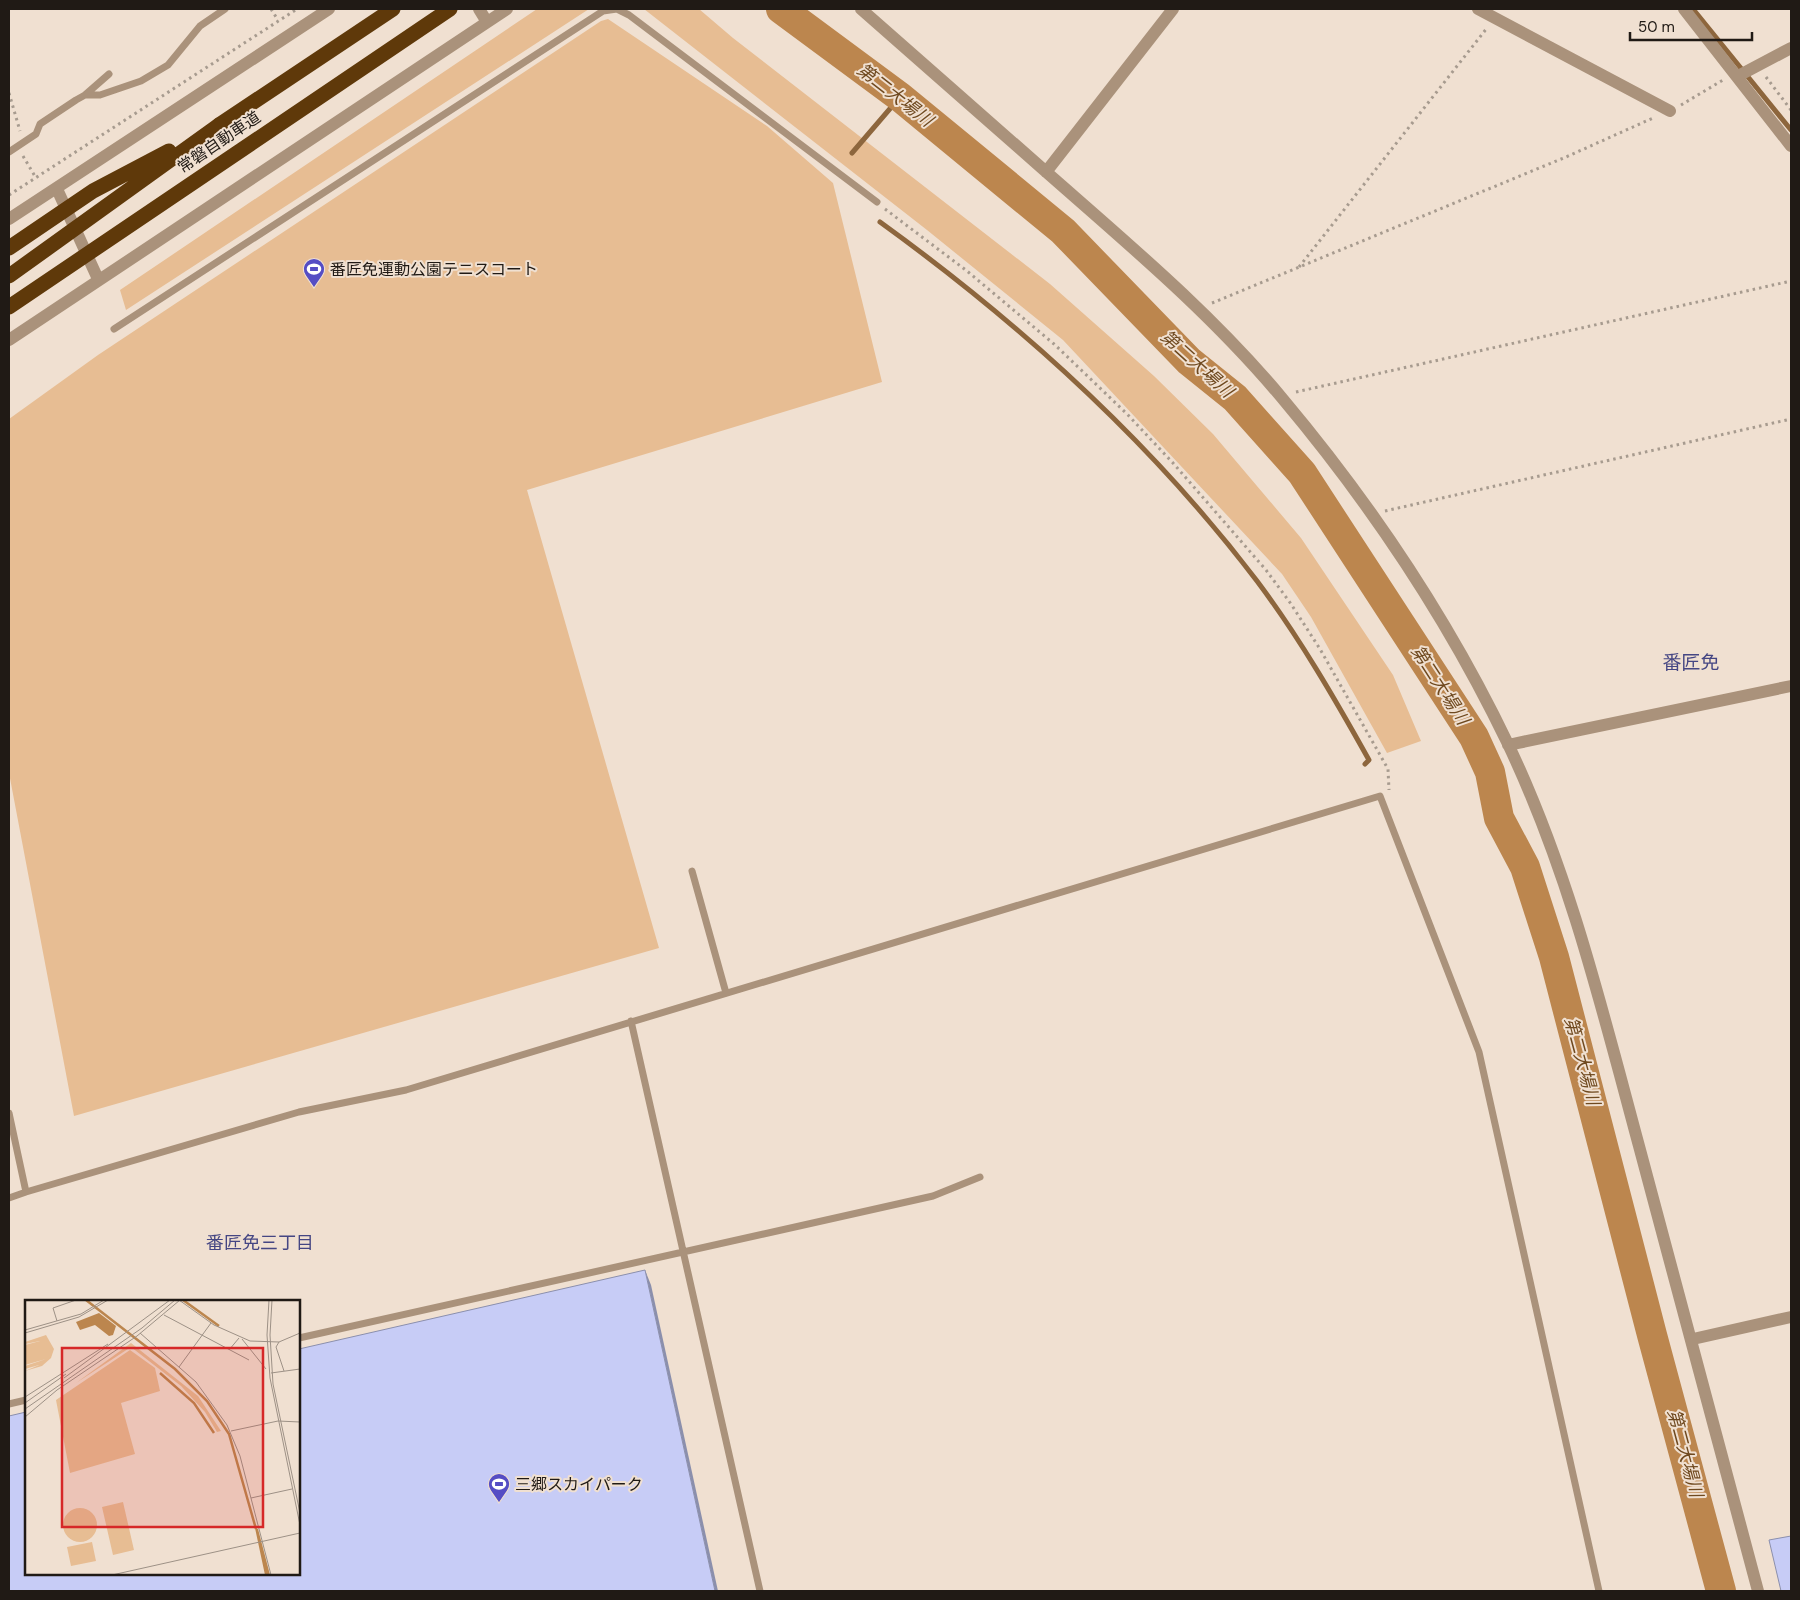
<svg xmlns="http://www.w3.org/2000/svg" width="1800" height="1600" viewBox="0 0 1800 1600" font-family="'DM Sans','Noto Sans JP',sans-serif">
	<rect width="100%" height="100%" fill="#f0e0d1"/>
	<path fill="#e7bd93" d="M537,9h52l-463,301 -6,-20z
		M644,9h55l34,29 317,246 104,92 59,58 88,104 92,137 28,66 -34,12 -76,-136 -29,-43 -219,-234 -136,-110z
		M608,19l159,107 66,57 49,199 -355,108 132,458 -585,168 -65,-343v-354l89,-64 503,-334z"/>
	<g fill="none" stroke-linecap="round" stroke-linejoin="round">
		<path stroke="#8d663d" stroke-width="5" d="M1693,9l98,121
			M852,153l48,-56
			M880,222c141,102 272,221 377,359 42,56 78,118 112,179l-4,4"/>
		<path stroke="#bc864e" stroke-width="30" d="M781,9l119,88 163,134 126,130 46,37 67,75 172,264 16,35 9,46 26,49 29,90 98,378 69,256"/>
		<path stroke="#a79b8f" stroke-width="3" stroke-dasharray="2.5 4" stroke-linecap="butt" d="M271,9l7,11
			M1766,77l25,33
			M9,93l11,38
			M1681,105l42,-25
			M23,156l13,22
			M9,195l288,-186
			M885,209l82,62 87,73 74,71 45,48 93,107 25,34 29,45 68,120 1,21
			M1299,267l188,-239
			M1212,303l354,-146 87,-39
			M1296,392l495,-111
			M1385,511l406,-92"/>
		<path stroke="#aa927b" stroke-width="7" d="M85,95l24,-21
			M9,152l27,-18 4,-10 36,-24 9,-5h15l41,-14 27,-16 32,-39 25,-17
			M114,329l489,-318 14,-2 12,6 248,187
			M692,871l34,122
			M631,1021l129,570
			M9,1113l17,79 273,-80 107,-22 974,-294 99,256 120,539
			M9,1198l17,-6
			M299,1338l634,-142 47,-19
			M9,1404l17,-4"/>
		<path stroke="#aa927b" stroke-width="12" d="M479,9l8,13
			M861,9c61,53 122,108 183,161 83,73 167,143 238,228 89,106 166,221 226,346 61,128 94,265 131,402 40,148 80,296 119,445
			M1478,9l192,102
			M1684,9l107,137
			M1738,76l53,-28
			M1046,172l127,-163
			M57,189l41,90
			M9,219l320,-210
			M9,340l498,-331
			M1508,745l283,-59
			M1693,1339l98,-22"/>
		<path stroke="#5f390a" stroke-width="15" d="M219,125l174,-116"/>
		<path stroke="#5f390a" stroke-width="15" d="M9,248l84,-57 76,-40
			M9,276l210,-151
			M9,307l441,-298"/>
	</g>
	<path fill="#8b8fac" d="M645,1270l6,15 67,306h-3z"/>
	<path fill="#c7ccf6" stroke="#8b8fac" d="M645,1270l70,321h-706v-175l17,-4v162h273v-225z
		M1791,1536v55h-10l-12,-51z"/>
	<defs>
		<g id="stadium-pin" transform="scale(1.125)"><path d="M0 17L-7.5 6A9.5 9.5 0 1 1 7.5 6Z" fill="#554dc4" stroke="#f0e0d1"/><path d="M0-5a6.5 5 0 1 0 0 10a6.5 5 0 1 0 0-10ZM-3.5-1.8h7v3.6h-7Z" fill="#fff"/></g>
	</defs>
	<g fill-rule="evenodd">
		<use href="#stadium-pin" x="314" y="269"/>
		<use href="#stadium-pin" x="499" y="1484"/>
	</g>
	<g text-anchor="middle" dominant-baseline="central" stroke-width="4" stroke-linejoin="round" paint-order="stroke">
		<g font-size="16" fill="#201a15" stroke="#f0e0d1">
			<text transform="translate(219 142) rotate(-34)">常磐自動車道</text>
		</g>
		<g font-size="16" fill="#201a15" stroke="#f0e0d1" text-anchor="start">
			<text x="330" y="269">番匠免運動公園テニスコート</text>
			<text x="515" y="1484">三郷スカイパーク</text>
		</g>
		<g font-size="18" font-style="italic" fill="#6f491f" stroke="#f0e0d1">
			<text transform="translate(895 95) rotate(38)">第二大場川</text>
			<text transform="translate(1197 364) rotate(42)">第二大場川</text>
			<text transform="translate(1440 685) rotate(57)">第二大場川</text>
			<text transform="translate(1582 1061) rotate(75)">第二大場川</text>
			<text transform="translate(1685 1453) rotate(75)">第二大場川</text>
		</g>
		<g font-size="18" fill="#454683" stroke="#f0e0d1">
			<text x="260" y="1243">番匠免三丁目</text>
		</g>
		<g font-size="19" fill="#454683" stroke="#f0e0d1">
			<text x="1691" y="662">番匠免</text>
		</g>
	</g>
	<g transform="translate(25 1300)">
		<rect width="275" height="275" fill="#f0e0d1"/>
		<path d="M21,35l8,14 -3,9 -9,8 -17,5 14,-6 -14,4v-3l21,-7 -21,6v-20l15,-4 -15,3v-2zM106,43l67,53 23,35 -4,1 -12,-20 -24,-26 -50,-39 -55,36zM105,50l25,18 5,23 -39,12 14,51 -65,19 -14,-73zM98,202l11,48 -21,5 -11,-48zM38 225a17 17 0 1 1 34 0a17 17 0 1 1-34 0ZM67,242l4,19 -25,5 -4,-19z" fill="#e7bd93"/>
		<path d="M74,13l17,13 -3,9 -4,1 -14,-11 -15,5 -4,-8zM230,228l3,1 12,46h-5z" fill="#bc864e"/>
		<path fill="none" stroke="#bc864e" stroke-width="2.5" d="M61,0l89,69 32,32 22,33 27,95M158,0l36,26M135,73l34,30 20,30"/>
		<path fill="none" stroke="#9d9186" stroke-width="1" d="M154,0l35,25 36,16 29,1 21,-9M244,0l-2,35 3,43 30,147M247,0l-2,35 3,49 27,129M139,15l85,45M32,21l-4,-13 23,-8M0,30l56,-16 23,-14M0,33l54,-16 29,-17M115,33l56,49 31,43 13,31 31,119M217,39l24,30M254,42l-3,5 8,24M204,50l10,-12M154,67l32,-44M246,73l29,-4M39,78l106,-78M0,97l83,-53M0,103l41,-29M0,109l117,-81 33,-28M0,117l32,-27 80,-54 43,-36M206,131l47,-10 22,1M226,198l41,-9M87,275l188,-42"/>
		<path fill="#d62828" fill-opacity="0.15" stroke="#d62828" stroke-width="2.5" d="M37,48h201v179h-201z"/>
		<rect width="275" height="275" fill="none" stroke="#201a15" stroke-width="2.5"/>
	</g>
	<rect width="1800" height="1600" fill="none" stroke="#201a15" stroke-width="20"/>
	<path d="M1630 32v8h122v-8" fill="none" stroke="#201a15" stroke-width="2.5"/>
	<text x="1638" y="32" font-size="15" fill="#201a15" stroke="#f0e0d1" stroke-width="4" paint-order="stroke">50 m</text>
</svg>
